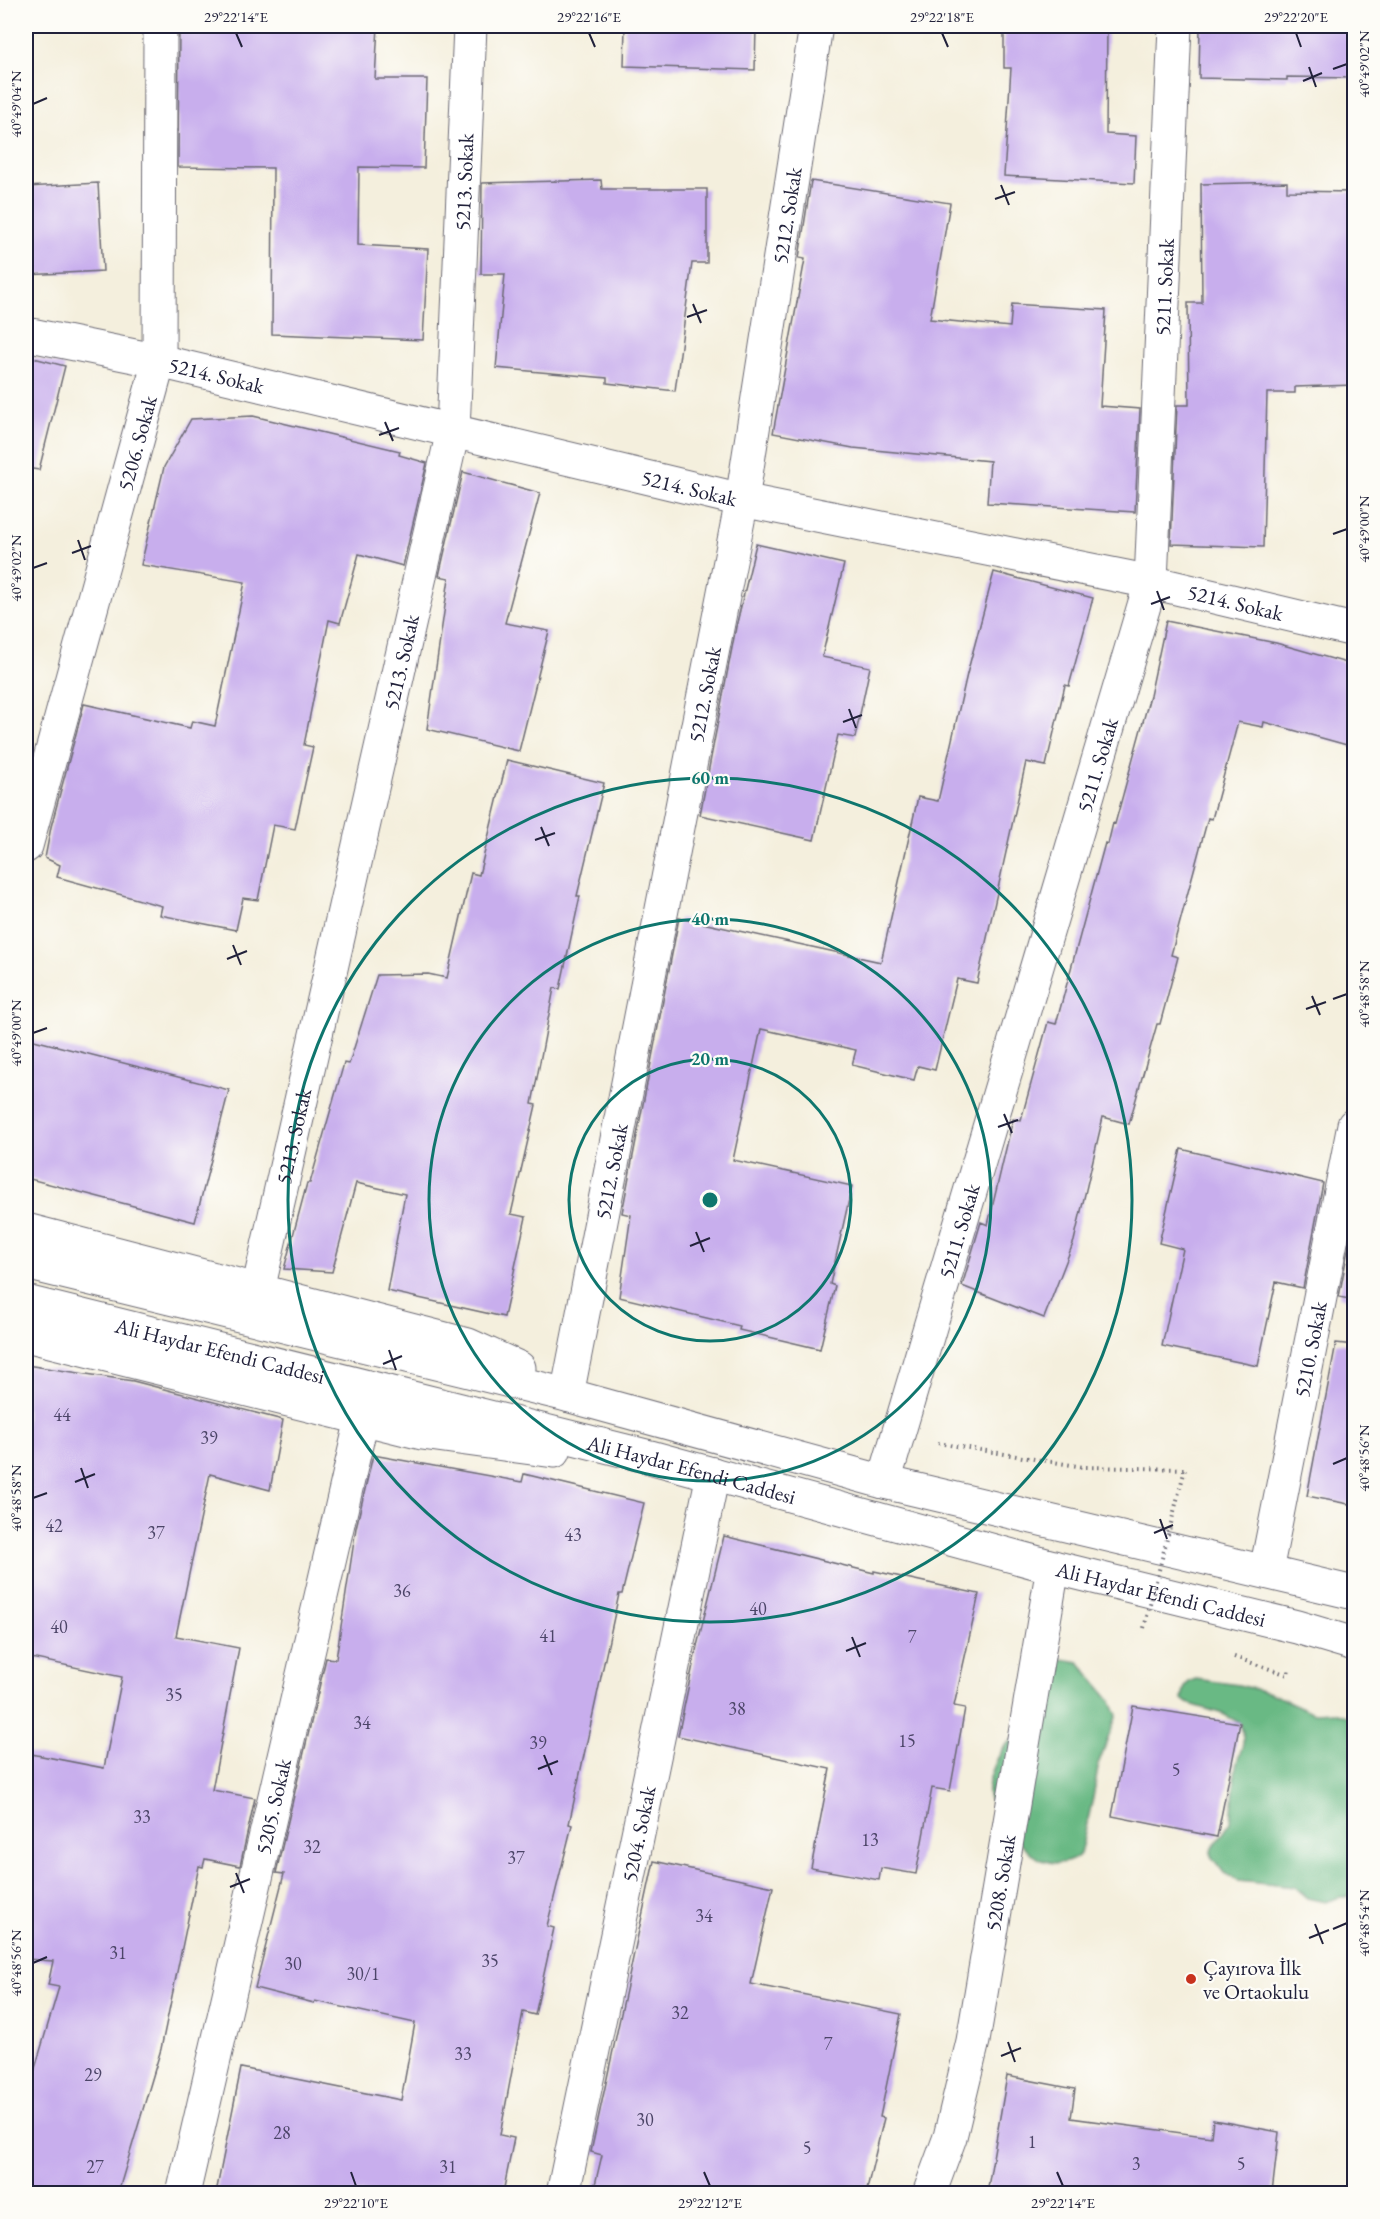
<svg xmlns="http://www.w3.org/2000/svg" width="1380" height="2219" viewBox="0 0 1380 2219" font-family="'EB Garamond',serif">
	<rect width="100%" height="100%" fill="#fdfcf7"/>
	<filter id="ink" filterUnits="userSpaceOnUse"><feTurbulence type="fractalNoise" baseFrequency=".0167" numOctaves="2"/><feDisplacementMap in="SourceGraphic" scale="12" xChannelSelector="R" yChannelSelector="G"/><feConvolveMatrix kernelMatrix="1 2 1 2 8 2 1 2 1" color-interpolation-filters="sRGB"/></filter>
	<filter id="wash" filterUnits="userSpaceOnUse"><feTurbulence type="fractalNoise" baseFrequency=".008" numOctaves="4" result="noise"/><feDisplacementMap in="SourceGraphic" scale="24" xChannelSelector="R" yChannelSelector="G"/><feGaussianBlur stdDeviation="1.35" result="paint"/><feColorMatrix in="noise" values="0 0 0 0 0 0 0 0 0 0 0 0 0 0 0 0 0 1.4 0 .05"/><feComposite in="paint" operator="in"/></filter>
	<g filter="url(#wash)">
		<rect width="100%" height="100%" fill="#f4efdd"/>
		<path fill="#69b984" stroke="#466e60" stroke-width="1.5" d="M1062,1659l17,3 32,39 6,14 -18,47 -6,36 -13,56c-8,10 -26,11 -38,6 -17,-7 -53,-49 -54,-67 -1,-13 8,-33 15,-44 6,-10 21,-13 28,-23 5,-7 13,-52 15,-63z
			M1196,1679l43,6 31,8 44,20 20,-1 20,7v178h-14l-15,5 -18,-4 -13,-11 -56,-6 -14,-8 -13,-17v-5l20,-29 5,-56 7,-22v-11l-3,-10 -17,-9 -36,-11 -5,-4c2,-11 3,-17 14,-20z"/>
		<g id="blocks">
			<path fill="#c8aeed" d="M179,26h199l-3,53h52l-3,89 -65,-1 -1,78 70,4 -5,91 -151,-6 1,-166 -95,-1z
				M625,26h131l-1,44 -131,-4z
				M1004,26h103l-1,108 30,2 -2,47 -130,-7 7,-108h-7z
				M1200,26h154v52l-67,-1v3l-88,-2z
				M601,180l1,9h105v74h-15l-17,128 -68,-8v-5l-111,-10 9,-94h-24l1,-91z
				M811,181l139,22 -20,116 80,8 2,-23 94,6 -6,96 40,3 -5,103 -148,-9 3,-42 -137,-13 -80,-15 32,-174 -6,-1z
				M1287,182v9l67,1v193l-59,2v6h-28l-4,154 -92,-3 6,-139h12l-1,-102h14l-1,-119z
				M98,183l5,88 -77,4v-88z
				M26,356l39,10 -26,104 -13,-2z
				M253,416l147,35 -1,4 28,8 -24,103 -44,-12 -19,69 -11,-3 -25,125 9,2 -18,82 -22,-4 -15,75 -15,-2 -7,32 -76,-15 2,-9 -105,-29 3,-12 -15,-7 6,-31 33,-123 106,24 2,-7 23,5 30,-144 -104,-17 23,-98 27,-48z
				M463,472l77,21 -35,130 44,8 -30,120 -92,-22 22,-151 -10,-2z
				M756,544l88,20 -22,93 48,10 -15,71 -17,-3 -24,105 -114,-25 36,-188z
				M994,572l99,26 -24,88 -4,-1 -19,81 -20,-4 -49,221 -20,-4 -22,91 -17,-4 -4,14 -62,-15 4,-15 -95,-21 -28,131 119,26 -22,98 5,2 -15,63 -81,-19 1,-4 -121,-29 12,-82 -9,-2 57,-295 202,44 37,-165 20,4 29,-127z
				M1166,621l110,22 78,22v82l-90,-25 -1,5 -25,-5 -26,97 -4,-1 -37,137 7,2 -18,67h-3l-28,100 -26,-7 -29,124 -30,77 -82,-32 19,-64 7,3 25,-106 8,1 27,-98 8,2 49,-181 3,1 5,-21 2,1 35,-128z
				M507,760l97,23 -27,113h3l-20,93 -6,-1 -22,116 4,1 -25,109 15,3 -22,100 -117,-26 18,-97 -49,-11 -24,89 -48,-3 23,-86h3l34,-120 5,1 28,-89 51,-1 19,4 24,-105 8,2z
				M26,1038l203,52 -34,132 -169,-44z
				M1181,1149l142,34 -20,105 -27,-6 -18,84 -96,-20 21,-97 -24,-6z
				M1354,1219v81l-15,-3z
				M1336,1343l18,2v160l-47,-9z
				M26,1365l107,16 150,39 -13,70 -60,-16 -34,162 63,12 -27,142 43,8 -15,68 -35,-7 -2,8 -4,-1 -38,183 -43,144h-92v-94l33,-112 -11,-2 5,-24 -27,-2v-206l78,15 18,-91 -96,-20z
				M373,1455l149,27 2,-8 120,29 -22,91h-3l-50,230 3,1 -25,101 7,2 -19,87 -12,-3 -23,123 14,3 -11,55h-287l25,-125 160,32 14,-77 -100,-22 -1,2 -59,-15 29,-114 -8,-1 50,-215 10,1 20,-131z
				M724,1536l150,37v-2l105,23 -25,112 11,2 -15,83 -18,-3 -16,86 -35,-6 -2,12 -68,-12 19,-99 -152,-33 19,-90z
				M1133,1706l107,17 -23,114 -105,-21z
				M654,1861l119,26 -22,97 150,30 -21,103 4,1 -18,75h-273l9,-38 -11,-3z
				M1007,2076l68,13 -4,29 140,19 2,-17 66,12 -7,61h-285z"/>
		</g>
	</g>
	<g filter="url(#ink)">
		<use href="#blocks" fill-opacity="0" stroke="#6c6a74" stroke-width="1.5"/>
		<g fill="none" stroke-linecap="round" stroke-linejoin="round">
			<g stroke="#6c6a74" stroke-width="35">
				<g id="street">
					<path id="s1" d="M26,334l133,27 583,139 409,82 203,48"/>
					<path id="s2" d="M26,846l133,-485 1,-335"/>
					<path id="s3" d="M258,1290l195,-859 17,-405"/>
					<path id="s4" d="M567,1395l175,-895 74,-474"/>
					<path id="s5" d="M884,1482l267,-900 24,-556"/>
					<path id="s6" d="M1266,1571l88,-446"/>
					<path id="s7" d="M183,2194l179,-775"/>
					<path id="s8" d="M563,2194l150,-720"/>
					<path id="s9" d="M929,2194l21,-57 23,-96 80,-474"/>
				</g>
			</g>
			<g stroke="#6c6a74" stroke-width="35">
				<g id="primary">
					<path d="M26,1230l442,115 51,23"/>
					<path d="M26,1263l541,132 317,87 470,111"/>
					<path id="s10" d="M26,1302l624,155 403,110 244,60 57,17"/>
					<path d="M26,1335l396,98 132,18"/>
				</g>
			</g>
			<path stroke="#6c6a74" stroke-width="4" stroke-dasharray="1.5 4.5" stroke-linecap="butt" d="M938,1443l145,24 102,2
				M1234,1657l54,18 1,-8"/>
			<use href="#street" stroke="#fff" stroke-width="33"/>
			<use href="#primary" stroke="#fff" stroke-width="33"/>
			<path stroke="#6c6a74" stroke-width="4" stroke-dasharray="1.5 4.5" stroke-linecap="butt" d="M1144,1628l41,-159"/>
		</g>
	</g>
	<path fill="none" stroke="#22223b" stroke-width="2" d="M236,33l6,14M589,33l6,14M942,33l6,14M1296,33l5,14M1309,67l7,20M1333,69l14,-5M1303,81l19,-8M33,104l14,-6M1001,185l8,20M995,199l20,-7M693,304l8,19M687,317l20,-7M385,422l8,19M379,435l20,-7M1333,534l14,-5M78,540l7,20M72,553l19,-7M33,568l14,-5M1157,591l7,19M1151,604l19,-7M849,709l7,19M843,722l19,-7M541,827l8,19M535,840l20,-7M233,945l8,20M227,959l20,-8M1312,996l8,19M1333,999l14,-5M1306,1009l20,-7M33,1033l14,-5M1004,1114l8,19M998,1127l20,-7M696,1232l8,20M690,1246l20,-8M389,1350l7,20M383,1364l19,-8M1333,1464l14,-6M81,1468l7,20M75,1482l20,-8M33,1498l14,-5M1160,1519l7,20M1154,1533l19,-8M852,1637l8,20M846,1651l20,-8M544,1755l8,20M538,1769l20,-8M236,1873l8,20M230,1887l20,-8M1315,1924l8,20M1333,1929l14,-6M1309,1938l20,-8M33,1963l14,-6M1008,2042l7,20M1001,2056l20,-8M351,2172l5,14M704,2172l6,14M1057,2172l6,14"/>
	<g fill="none" stroke="#0f766e" stroke-width="3">
		<circle cx="710" cy="1200" r="141"/>
		<circle cx="710" cy="1200" r="281"/>
		<circle cx="710" cy="1200" r="422"/>
	</g>
	<circle fill="#c8321e" stroke="#fdfcf7" stroke-width="2" cx="1191" cy="1979" r="6"/>
	<g text-anchor="middle" dominant-baseline="central" stroke-width="4.5" stroke-linejoin="round" paint-order="stroke">
		<g font-size="18" fill="#4c4568">
			<text x="62" y="1414">44</text>
			<text x="209" y="1437">39</text>
			<text x="54" y="1525">42</text>
			<text x="156" y="1532">37</text>
			<text x="573" y="1534">43</text>
			<text x="402" y="1590">36</text>
			<text x="758" y="1608">40</text>
			<text x="59" y="1626">40</text>
			<text x="548" y="1635">41</text>
			<text x="912" y="1636">7</text>
			<text x="174" y="1694">35</text>
			<text x="737" y="1708">38</text>
			<text x="362" y="1722">34</text>
			<text x="907" y="1740">15</text>
			<text x="538" y="1742">39</text>
			<text x="1176" y="1769">5</text>
			<text x="142" y="1816">33</text>
			<text x="870" y="1839">13</text>
			<text x="312" y="1846">32</text>
			<text x="516" y="1857">37</text>
			<text x="704" y="1915">34</text>
			<text x="118" y="1952">31</text>
			<text x="490" y="1960">35</text>
			<text x="293" y="1963">30</text>
			<text x="363" y="1973">30/1</text>
			<text x="680" y="2012">32</text>
			<text x="828" y="2043">7</text>
			<text x="463" y="2053">33</text>
			<text x="93" y="2074">29</text>
			<text x="645" y="2119">30</text>
			<text x="282" y="2132">28</text>
			<text x="1032" y="2141">1</text>
			<text x="807" y="2147">5</text>
			<text x="1136" y="2163">3</text>
			<text x="1241" y="2163">5</text>
			<text x="95" y="2166">27</text>
			<text x="448" y="2166">31</text>
		</g>
		<g font-size="21" fill="#22223b" stroke="#fdfcf7">
			<text stroke="none"><textPath href="#s3" startOffset="1130">5213. Sokak</textPath></text>
			<text stroke="none"><textPath href="#s4" startOffset="1200">5212. Sokak</textPath></text>
			<text stroke="none"><textPath href="#s5" startOffset="1234">5211. Sokak</textPath></text>
			<text stroke="none"><textPath href="#s1" startOffset="195">5214. Sokak</textPath></text>
			<text stroke="none"><textPath href="#s2" startOffset="418">5206. Sokak</textPath></text>
			<text stroke="none"><textPath href="#s1" startOffset="681">5214. Sokak</textPath></text>
			<text stroke="none"><textPath href="#s1" startOffset="1239">5214. Sokak</textPath></text>
			<text stroke="none"><textPath href="#s3" startOffset="644">5213. Sokak</textPath></text>
			<text stroke="none"><textPath href="#s4" startOffset="714">5212. Sokak</textPath></text>
			<text stroke="none"><textPath href="#s5" startOffset="748">5211. Sokak</textPath></text>
			<text stroke="none"><textPath href="#s3" startOffset="158">5213. Sokak</textPath></text>
			<text stroke="none"><textPath href="#s4" startOffset="228">5212. Sokak</textPath></text>
			<text stroke="none"><textPath href="#s5" startOffset="262">5211. Sokak</textPath></text>
			<text stroke="none"><textPath href="#s6" startOffset="226">5210. Sokak</textPath></text>
			<text stroke="none"><textPath href="#s10" startOffset="200">Ali Haydar Efendi Caddesi</textPath></text>
			<text stroke="none"><textPath href="#s10" startOffset="686">Ali Haydar Efendi Caddesi</textPath></text>
			<text stroke="none"><textPath href="#s10" startOffset="1172">Ali Haydar Efendi Caddesi</textPath></text>
			<text stroke="none"><textPath href="#s7" startOffset="398">5205. Sokak</textPath></text>
			<text stroke="none"><textPath href="#s8" startOffset="368">5204. Sokak</textPath></text>
			<text stroke="none"><textPath href="#s9" startOffset="320">5208. Sokak</textPath></text>
		</g>
		<g font-size="21" fill="#22223b" stroke="#fdfcf7" text-anchor="start">
			<text x="1203" y="1967">Çayırova İlk<tspan x="1203" dy="24">ve Ortaokulu</tspan></text>
		</g>
	</g>
	<circle cx="710" cy="1200" r="9" fill="#0f766e" stroke="#fdfcf7" stroke-width="3"/>
	<g font-size="18" text-anchor="middle" font-weight="bold" fill="#0f766e" stroke="#fdfcf7" stroke-width="4.5" stroke-linejoin="round" paint-order="stroke">
		<text x="710" y="784">60 m</text>
		<text x="710" y="925">40 m</text>
		<text x="710" y="1065">20 m</text>
	</g>
	<rect width="1380" height="2219" fill="none" stroke="#fdfcf7" stroke-width="66"/>
	<rect x="33" y="33" width="1314" height="2153" fill="none" stroke="#22223b" stroke-width="2"/>
	<g font-size="15" text-anchor="middle" fill="#22223b">
		<text x="236" y="22">29°22'14"E</text>
		<text x="589" y="22">29°22'16"E</text>
		<text x="942" y="22">29°22'18"E</text>
		<text x="1296" y="22">29°22'20"E</text>
		<text transform="translate(1364 64) rotate(-90)" y="5">40°49'02"N</text>
		<text transform="translate(16 104) rotate(-90)" y="5">40°49'04"N</text>
		<text transform="translate(1364 529) rotate(-90)" y="5">40°49'00"N</text>
		<text transform="translate(16 568) rotate(-90)" y="5">40°49'02"N</text>
		<text transform="translate(1364 994) rotate(-90)" y="5">40°48'58"N</text>
		<text transform="translate(16 1033) rotate(-90)" y="5">40°49'00"N</text>
		<text transform="translate(1364 1458) rotate(-90)" y="5">40°48'56"N</text>
		<text transform="translate(16 1498) rotate(-90)" y="5">40°48'58"N</text>
		<text transform="translate(1364 1923) rotate(-90)" y="5">40°48'54"N</text>
		<text transform="translate(16 1963) rotate(-90)" y="5">40°48'56"N</text>
		<text x="356" y="2208">29°22'10"E</text>
		<text x="710" y="2208">29°22'12"E</text>
		<text x="1063" y="2208">29°22'14"E</text>
	</g>
</svg>
